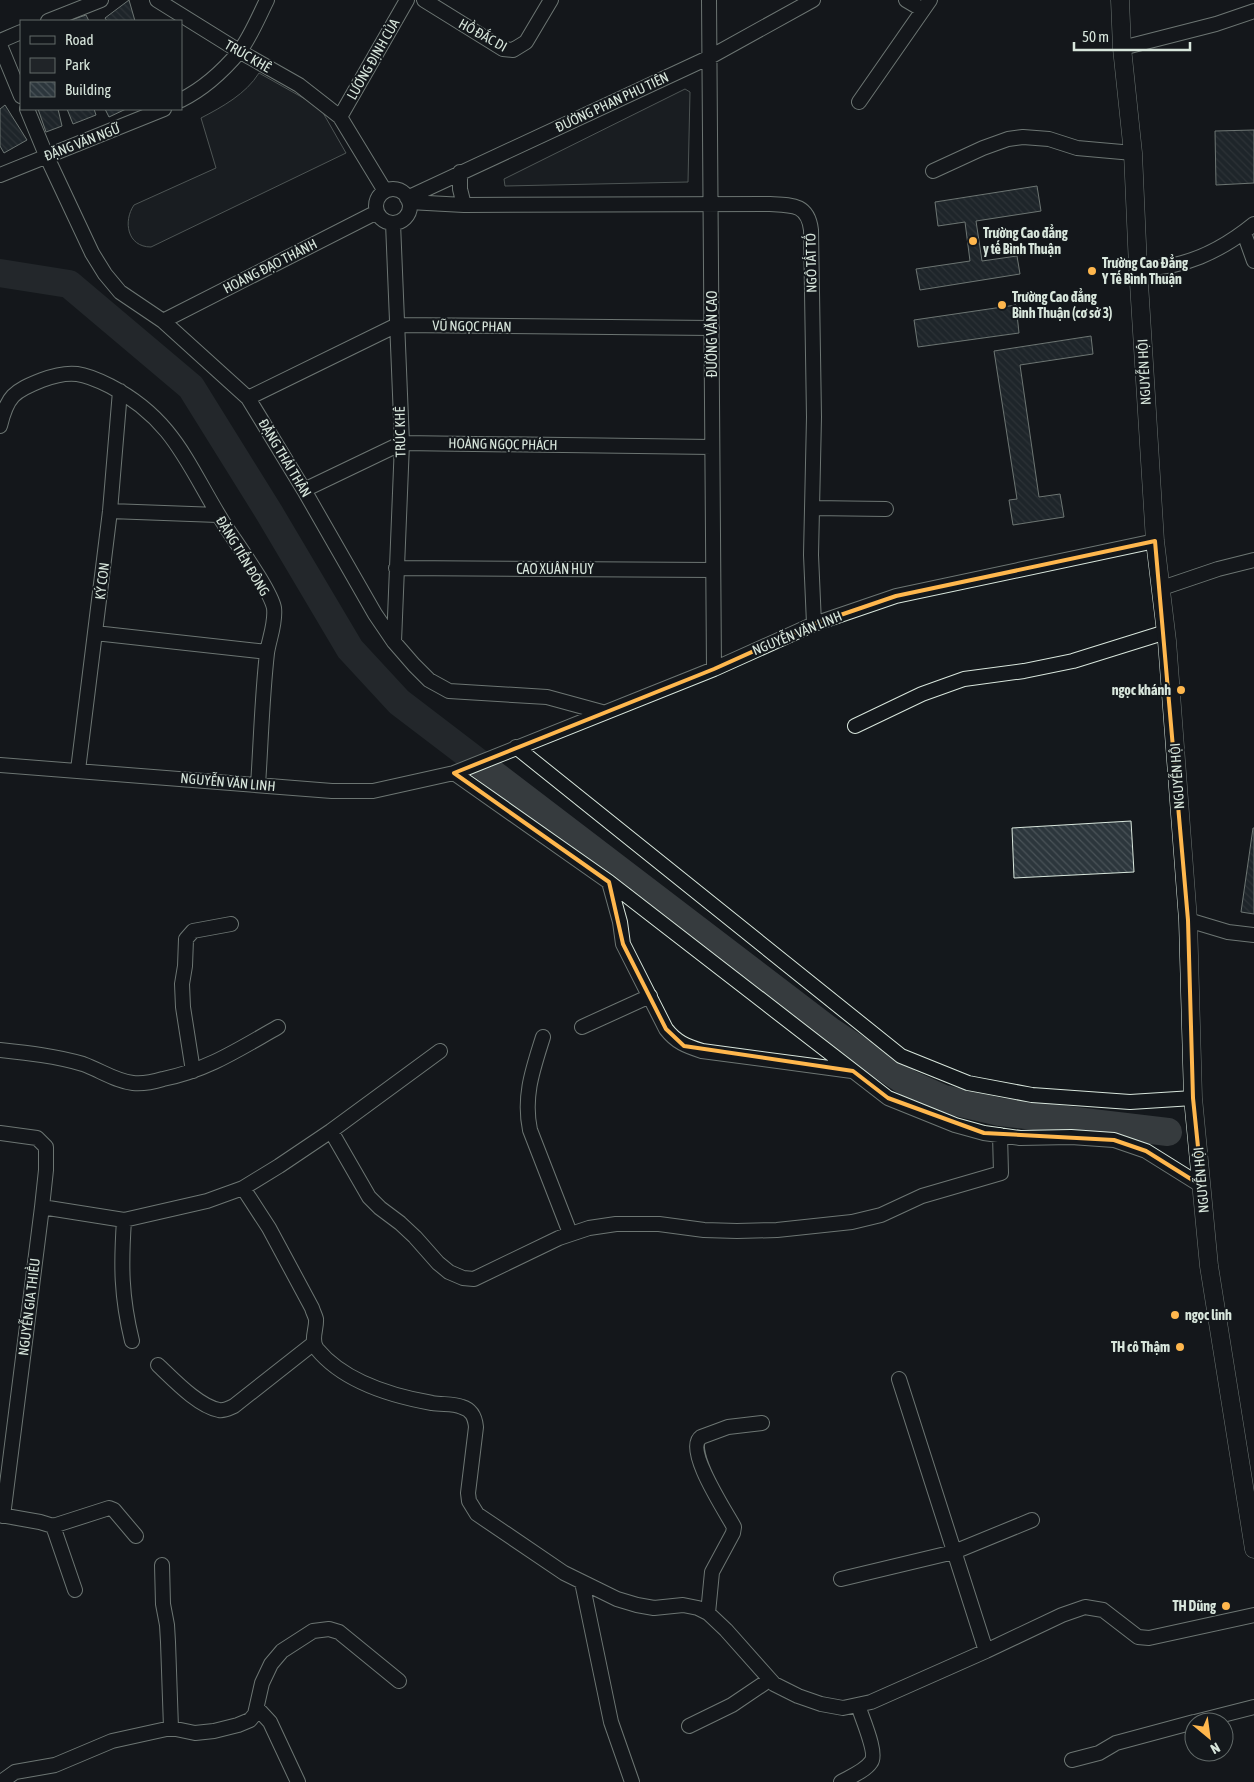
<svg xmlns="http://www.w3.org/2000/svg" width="1254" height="1782" viewBox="0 0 1254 1782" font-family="'Asap Condensed',sans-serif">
	<defs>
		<pattern id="building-back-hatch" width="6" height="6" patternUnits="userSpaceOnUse" patternTransform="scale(1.25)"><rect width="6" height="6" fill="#2c363c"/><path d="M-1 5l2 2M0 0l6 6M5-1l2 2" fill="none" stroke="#4a5358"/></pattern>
	</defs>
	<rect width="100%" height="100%" fill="#14181c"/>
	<path fill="#202428" stroke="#939e99" d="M259,73l55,31 8,7 24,42 -195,94c-24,0 -28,-26 -17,-42l82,-37 -15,-50c21,-11 45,-24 58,-45z
		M685,89l5,3 -2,90 -183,4 -1,-7z"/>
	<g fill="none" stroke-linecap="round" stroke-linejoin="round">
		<path stroke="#363b3e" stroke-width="28" d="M0,273l69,11 122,103 79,127 80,135 49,53 431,329 78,52 36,16 56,13 168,20"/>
	</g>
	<path fill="url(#building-back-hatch)" stroke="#d8e6dc" d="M129,0l6,21h-28l-2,-3z
		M86,15l3,6h-21z
		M5,105l22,35 -23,13 -4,-7v-37z
		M38,109h20l4,17 -16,6z
		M67,109h27l2,6 -23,9z
		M105,109h21l-17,8z
		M1254,130v53l-38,2 -1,-54z
		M1037,186l4,25 -65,10 6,40 35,-5 3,18 -100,16 -4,-21 54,-8 -5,-39 -27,4 -3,-24z
		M1016,305l3,28 -101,14 -4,-27z
		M1091,336l2,18 -73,11 19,132 21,-3 4,23 -51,8 -4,-25 8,-1 -23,-148z
		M1131,821l3,51 -120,6 -2,-50z
		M1253,828h1v86l-13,-2z"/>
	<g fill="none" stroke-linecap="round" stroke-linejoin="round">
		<g stroke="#d8e6dc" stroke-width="16">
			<path id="minor" d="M157,0l82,51 60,34 41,32 45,74
				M424,0l79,49 10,1 13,-8 25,-42
				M709,0l5,669
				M906,0l17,10
				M48,21l53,-21
				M0,41l21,-9
				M0,45l21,51
				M1122,48l94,-24 38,-13
				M181,100c22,-11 42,-29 58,-48 11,-14 20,-36 28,-52
				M859,102l71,-102
				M27,109l19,46 46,98 13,21 15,18 43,29 85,77 56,92 71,124 19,28 20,23 15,15 20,11 98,6 55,15
				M340,117l67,-117
				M933,171l50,-23 25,-9 15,-2 26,2 28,9 56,5
				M460,172v17l4,16
				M0,175l164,-66
				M376 206a17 17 0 1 1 34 0a17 17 0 1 1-34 0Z
				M407,198l303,-141 103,-57
				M409,202l55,3 306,-1c22,1 38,0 41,26l3,187 -3,138 3,69
				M393,223l9,220 -8,199
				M1244,233l10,28
				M1138,267c43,4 84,-17 116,-43
				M163,321l214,-109
				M248,398l149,-73 315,3
				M0,426c7,-30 14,-35 42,-46 29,-11 42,-7 68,6 66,34 79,83 116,141 11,17 45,64 48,81 2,15 -5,31 -7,45 -5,44 -6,88 -9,132
				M304,490l98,-47 310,4
				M812,508l74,1
				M110,511l108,4
				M396,568l317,2
				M1162,588l56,-19 36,-9
				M95,633l172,19
				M855,726l67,-32 42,-15 60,-8 49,-10 93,-29
				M516,747l385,309 67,27 64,12 98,7 63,-4
				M0,765l332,26h41l81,-18 260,-104 100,-45 82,-28 259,-55
				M78,770l32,-259 10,-120
				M454,773l155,109 279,216 67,27 29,8 36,5 51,-1 43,3 32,11 56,35
				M609,882l11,40 3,22 43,85c10,13 20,17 36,22l150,20
				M1188,920l40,12 26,3
				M582,1027l68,-31
				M543,1037c-10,32 -20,59 -13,93l40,103
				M0,1050c28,3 56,6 83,14 17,6 32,17 50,19 10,1 20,-1 30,-4 45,-9 76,-30 115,-52
				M193,1071l-10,-64 -1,-23 3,-18 1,-27 7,-8 38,-7
				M331,1131l38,66 11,11 20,15 15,14 23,26 11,9 14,6 11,1 85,-41 30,-10 27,-4h43l45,6 33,1 40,-1 75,-8 29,-7 41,-19 79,-23 -1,-38
				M0,1133l37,5 9,9v23l-4,37 -39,309
				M243,1188l26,40 43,80c1,4 3,7 4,11 1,10 -6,21 1,30 27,33 75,47 115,54 10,2 21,0 30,4 10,3 13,10 14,20l-8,66 1,8 8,13 87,59 53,26 20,6 17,3 29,-3 15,3 10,5 18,17 48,54 24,12 23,8 22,4 28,-6 115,-51 76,-36 23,-8 18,3 35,27 11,1 105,-23
				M42,1207l82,13 83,-19 36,-13 36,-22 52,-35 109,-80
				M124,1220c-3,45 -3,76 8,121
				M158,1365c15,14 40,41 61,45 6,1 10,-2 15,-4l80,-63
				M899,1379l87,272
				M0,1515l40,7 13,4 22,64
				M53,1526l56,-18 5,2 22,26
				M162,1565l1,39 4,21 1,17 3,86
				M841,1579l113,-27 78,-32
				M582,1582l29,140 21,60
				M708,1613l4,-41 21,-39 1,-6c-8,-15 -50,-78 -33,-90l27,-10 34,-4
				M257,1708l13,14 28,60
				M1195,1722l59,-15
				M689,1726l43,-21 37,-25
				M1072,1760l27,-7 17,-10 78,-21
				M1,1782l14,-10 40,-7 57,-24 59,-13 24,5 19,-2 24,-6 12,-5 5,-6 7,-31 9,-19 11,-13 31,-20 16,-2 10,3 60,49
				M841,1782c9,-5 24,-11 30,-20 7,-9 -10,-46 -13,-57"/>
		</g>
		<g stroke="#d8e6dc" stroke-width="19">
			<path id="tertiary" d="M1120,0l2,48 11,105 5,114 17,274 12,100 21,279 5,178 16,168 45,283"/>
		</g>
		<use href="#minor" stroke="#14181c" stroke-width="14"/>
		<use href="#tertiary" stroke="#14181c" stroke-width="18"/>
	</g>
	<path d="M0 0H1254V1782H0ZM1155,541l33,379 5,178 9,88 -56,-35 -32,-11 -130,-7 -96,-35 -35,-27 -169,-25 -18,-17 -43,-85 -14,-62 -155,-109 260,-104 100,-45 82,-28z" fill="#14181c" fill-opacity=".55" fill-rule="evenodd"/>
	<path fill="none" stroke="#ffb74d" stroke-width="4" stroke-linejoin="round" d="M1155,541l33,379 5,178 9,88 -56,-35 -32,-11 -130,-7 -96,-35 -35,-27 -169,-25 -18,-17 -43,-85 -14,-62 -155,-109 260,-104 100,-45 82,-28z"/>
	<g fill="#ffb74d" stroke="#14181c" stroke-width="2">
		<circle cx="973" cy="241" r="5"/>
		<circle cx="1092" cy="271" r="5"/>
		<circle cx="1002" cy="305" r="5"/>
		<circle cx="1181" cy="690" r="5"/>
		<circle cx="1175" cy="1315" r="5"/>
		<circle cx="1180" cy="1347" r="5"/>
		<circle cx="1226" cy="1606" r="5"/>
	</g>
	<g text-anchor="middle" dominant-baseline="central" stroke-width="4" stroke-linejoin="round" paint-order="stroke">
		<g font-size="14" fill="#d8e6dc" stroke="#14181c">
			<text transform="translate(483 35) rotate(29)">HỒ ĐẮC DI</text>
			<text transform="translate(248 56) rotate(30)">TRÚC KHÊ</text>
			<text transform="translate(373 59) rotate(-60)">LƯƠNG ĐỊNH CỦA</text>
			<text transform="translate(612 102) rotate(-25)">ĐƯỜNG PHAN PHU TIÊN</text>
			<text transform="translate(82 142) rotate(-21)">ĐẶNG VĂN NGỮ</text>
			<text transform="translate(811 263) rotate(-91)">NGÔ TẤT TỐ</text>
			<text transform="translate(270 266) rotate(-27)">HOÀNG ĐẠO THÀNH</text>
			<text transform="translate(472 326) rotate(1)">VŨ NGỌC PHAN</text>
			<text transform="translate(712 334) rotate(-90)">ĐƯỜNG VĂN CAO</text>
			<text transform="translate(1144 372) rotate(-93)">NGUYỄN HỘI</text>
			<text transform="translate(400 432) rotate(-91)">TRÚC KHÊ</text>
			<text transform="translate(503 444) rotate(1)">HOÀNG NGỌC PHÁCH</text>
			<text transform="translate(285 458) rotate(59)">ĐẶNG THÁI THÂN</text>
			<text transform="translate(243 556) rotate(59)">ĐẶNG TIẾN ĐÔNG</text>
			<text x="555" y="569">CAO XUÂN HUY</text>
			<text transform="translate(102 581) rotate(-83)">KÝ CON</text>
			<text transform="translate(797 633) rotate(-22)">NGUYỄN VĂN LINH</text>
			<text transform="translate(1177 776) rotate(-94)">NGUYỄN HỘI</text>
			<text transform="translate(228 782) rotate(5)">NGUYỄN VĂN LINH</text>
			<text transform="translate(1201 1180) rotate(-95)">NGUYỄN HỘI</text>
			<text transform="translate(29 1307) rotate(-83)">NGUYỄN GIA THIỀU</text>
		</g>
		<g font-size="14" font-weight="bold" fill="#d8e6dc" stroke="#14181c" text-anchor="start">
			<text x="983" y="233">Trường Cao đẳng<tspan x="983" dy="16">y tế Bình Thuận</tspan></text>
			<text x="1102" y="263">Trường Cao Đẳng<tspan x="1102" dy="16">Y Tế Bình Thuận</tspan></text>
			<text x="1012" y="297">Trường Cao đẳng<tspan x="1012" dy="16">Bình Thuận (cơ sở 3)</tspan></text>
			<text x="1171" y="690" text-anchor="end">ngọc khánh</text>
			<text x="1185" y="1315">ngọc linh</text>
			<text x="1170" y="1347" text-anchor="end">TH cô Thậm</text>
			<text x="1216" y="1606" text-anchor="end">TH Dũng</text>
		</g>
	</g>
	<rect x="20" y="20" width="162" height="90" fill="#14181c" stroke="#626a69"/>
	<rect x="30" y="36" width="25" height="8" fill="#14181c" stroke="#626a69"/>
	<text x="65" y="45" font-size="15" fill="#d8e6dc">Road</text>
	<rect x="30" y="58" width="25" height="15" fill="#202428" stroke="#626a69"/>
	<text x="65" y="70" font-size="15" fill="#d8e6dc">Park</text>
	<rect x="30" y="82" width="25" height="15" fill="url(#building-back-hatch)" stroke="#626a69"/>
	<text x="65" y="95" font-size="15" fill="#d8e6dc">Building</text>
	<g transform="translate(1209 1737) rotate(151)"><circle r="24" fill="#14181c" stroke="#626a69"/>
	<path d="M0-4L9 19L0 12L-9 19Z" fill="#ffb74d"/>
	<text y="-8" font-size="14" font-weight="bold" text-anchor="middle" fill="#d8e6dc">N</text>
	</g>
	<path d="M1074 42v8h116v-8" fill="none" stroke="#d8e6dc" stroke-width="2.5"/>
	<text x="1082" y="42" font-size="15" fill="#d8e6dc" stroke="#14181c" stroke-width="4" paint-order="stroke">50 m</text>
</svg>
